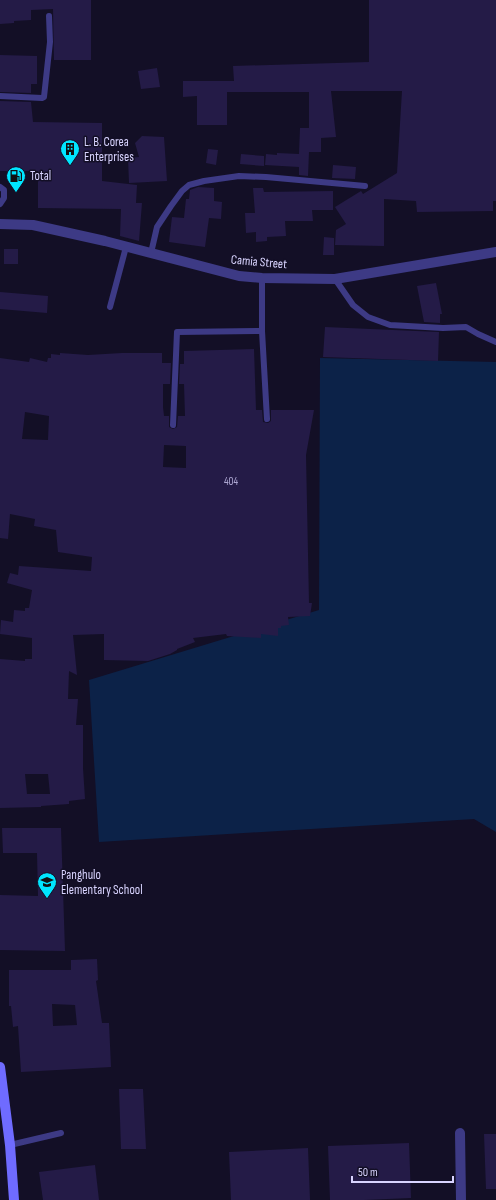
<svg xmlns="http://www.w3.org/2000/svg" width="496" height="1200" viewBox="0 0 496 1200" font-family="'Sofia Sans Condensed',sans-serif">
	<rect width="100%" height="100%" fill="#130f26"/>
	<path fill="#0c2248" d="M320,358l176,4v470l-22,-13 -375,23 -10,-162 230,-70z"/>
	<path fill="#241b47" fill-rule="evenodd" d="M0,0h91v60h-37l-1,-51 -22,1v10l-17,1v2l-14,1z
		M369,0h127v201h-3v10l-76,1 -1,-11 -32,-2v47l-49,-1 1,-15 10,-6 -11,-17 26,-16 2,3 34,-21 5,-82h-71l5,46 -15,1v14h-12l-1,24 -9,-1v-8l-34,-2 1,-11 11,1v-2l22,1 1,-26h9v-36h-82v33h-30v-29l-14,1v-16h51l-1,-15 136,-4z
		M0,55l37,1v28h-6v9l-31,-1z
		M157,68l3,19 -19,2 -3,-18z
		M0,101l31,1 2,20 69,1v58l35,4 -1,18h6l-3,38 -19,-5 1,-27 -83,-1v-37h-38z
		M142,136l22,1 3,44 -38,2 -1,-25 11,-1 -4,-14z
		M208,149l10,1 -2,15 -10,-2z
		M241,154l23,2v10l-24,-2z
		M333,165l23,2 -1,12 -23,-1z
		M198,187l16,1v13l8,1 -1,17 -12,-1 -4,29 -36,-5 3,-25 12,1 2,-19h3l1,-9z
		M253,188h10l1,4 69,-1v19h-21l1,11h-28l1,15 -19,1v4l-11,1v-10l-10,1 -1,-20h10z
		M324,237l10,1v17h-11z
		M4,249h14v15h-14z
		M436,283l6,31h-2v9l-16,-1 -7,-36z
		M0,292l48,4 -1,17 -47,-4z
		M325,327l114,5 -1,29 -115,-4z
		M254,349l2,61h6l1,12 5,1 3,-2v-11h43l-8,45 3,148h3l-2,13 -22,1 1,8 -8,1v2h-3v8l-17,-2v4l-34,-2 -1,-2 -33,4 2,4 -18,7v1l-7,4 -22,7 -44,-1v-26l-31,1 4,40 -8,-4 -1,28h10l-2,26h7v43l2,31 -16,2v3l-28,2v1l-41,1v-149l25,2v-2h7v-21l-32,-4 1,-14 12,2 1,-12 11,1v-3h4l3,-18 -25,-7 3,-10 8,2 1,-9 72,5 1,-14 -34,-5 -2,-22 -22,-4 1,-7 -25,-5 -2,25 -8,-1v-180l29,4 1,-4 17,4 1,-4h3v-4l9,1v-2l28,2 34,-2h40v10h9l-1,21h-7v23l1,9h5v11l4,2 4,-2 1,-11h7l-1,-32h-5l1,-20h4v-13zM25,412l24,4 -1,24 -26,-1zM164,445l22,1v22l-23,-1zM25,774h23l2,20h-23z
		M2,828h59l4,123 -65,-1v-55l38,1 -1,-43h-34z
		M97,959l1,21 -2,1 6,42h7l2,44 -90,5 -3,-46 -5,1 -2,-21h-2v-36h62v-10zM52,1004l23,1 2,20 -24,1z
		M119,1089h24l3,60h-25z
		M484,1134h12v55h-10z
		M409,1143l2,55 -47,2h-34l-2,-54z
		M308,1148l2,52h-79l-2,-48z
		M95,1165l4,35h-56l-4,-28z"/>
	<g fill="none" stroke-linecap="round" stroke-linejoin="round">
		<path stroke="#3d3a85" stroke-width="6" d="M0,96l42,2 2,-1 6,-55 -1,-26
			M0,187l4,3v8l-4,6
			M151,253l6,-26 14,-21 11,-15 7,-6 15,-4 35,-5 27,1 99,9
			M262,278v53l5,88
			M335,279l18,26 15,12 22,8 53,3 23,-1 12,7 18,8
			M110,307l16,-60
			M173,425l4,-93 85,-1
			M10,1145l51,-12"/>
		<path stroke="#3d3a85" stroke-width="10" d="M0,224l33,1 72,16 134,35 23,2 73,1 161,-27
			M460,1133l1,67"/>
		<path stroke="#6f6bff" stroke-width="10" d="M0,1067l10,78 4,55"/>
	</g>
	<defs>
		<g id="building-pin" transform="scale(1)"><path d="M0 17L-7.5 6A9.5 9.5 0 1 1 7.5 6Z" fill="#00e5ff" stroke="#130f26"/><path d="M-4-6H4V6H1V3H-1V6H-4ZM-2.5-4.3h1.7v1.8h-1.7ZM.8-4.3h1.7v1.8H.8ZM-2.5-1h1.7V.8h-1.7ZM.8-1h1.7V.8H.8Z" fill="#111"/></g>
		<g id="fuel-pin" transform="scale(1)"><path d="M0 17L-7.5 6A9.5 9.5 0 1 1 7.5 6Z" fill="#00e5ff" stroke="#130f26"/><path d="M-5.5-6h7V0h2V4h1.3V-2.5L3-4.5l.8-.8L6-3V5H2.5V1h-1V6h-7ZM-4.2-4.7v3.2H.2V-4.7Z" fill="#111"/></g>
		<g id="school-pin" transform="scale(1)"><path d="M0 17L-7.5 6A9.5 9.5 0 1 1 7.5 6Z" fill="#00e5ff" stroke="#130f26"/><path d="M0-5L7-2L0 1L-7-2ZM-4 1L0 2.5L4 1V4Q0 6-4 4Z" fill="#111"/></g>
	</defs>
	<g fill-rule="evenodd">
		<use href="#building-pin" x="70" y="149"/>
		<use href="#fuel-pin" x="16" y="176"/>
		<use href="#school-pin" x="47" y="882"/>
	</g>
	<g text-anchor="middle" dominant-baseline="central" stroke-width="3" stroke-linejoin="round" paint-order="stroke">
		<g font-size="11" fill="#aca6d1">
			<text x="231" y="481">404</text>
		</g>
		<g font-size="13" fill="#d9d4ff" stroke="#130f26" text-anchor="start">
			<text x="84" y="142">L. B. Corea<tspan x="84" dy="15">Enterprises</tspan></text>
			<text x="30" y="176">Total</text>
			<text x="61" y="875">Panghulo<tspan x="61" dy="15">Elementary School</tspan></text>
		</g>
		<g font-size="13" fill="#d9d4ff" stroke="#130f26">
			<text transform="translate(259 262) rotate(5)">Camia Street</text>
		</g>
	</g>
	<path d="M352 1176v6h101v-6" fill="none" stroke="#d9d4ff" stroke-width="2"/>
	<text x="358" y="1176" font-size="12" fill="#d9d4ff" stroke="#130f26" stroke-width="3" paint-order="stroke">50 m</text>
</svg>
